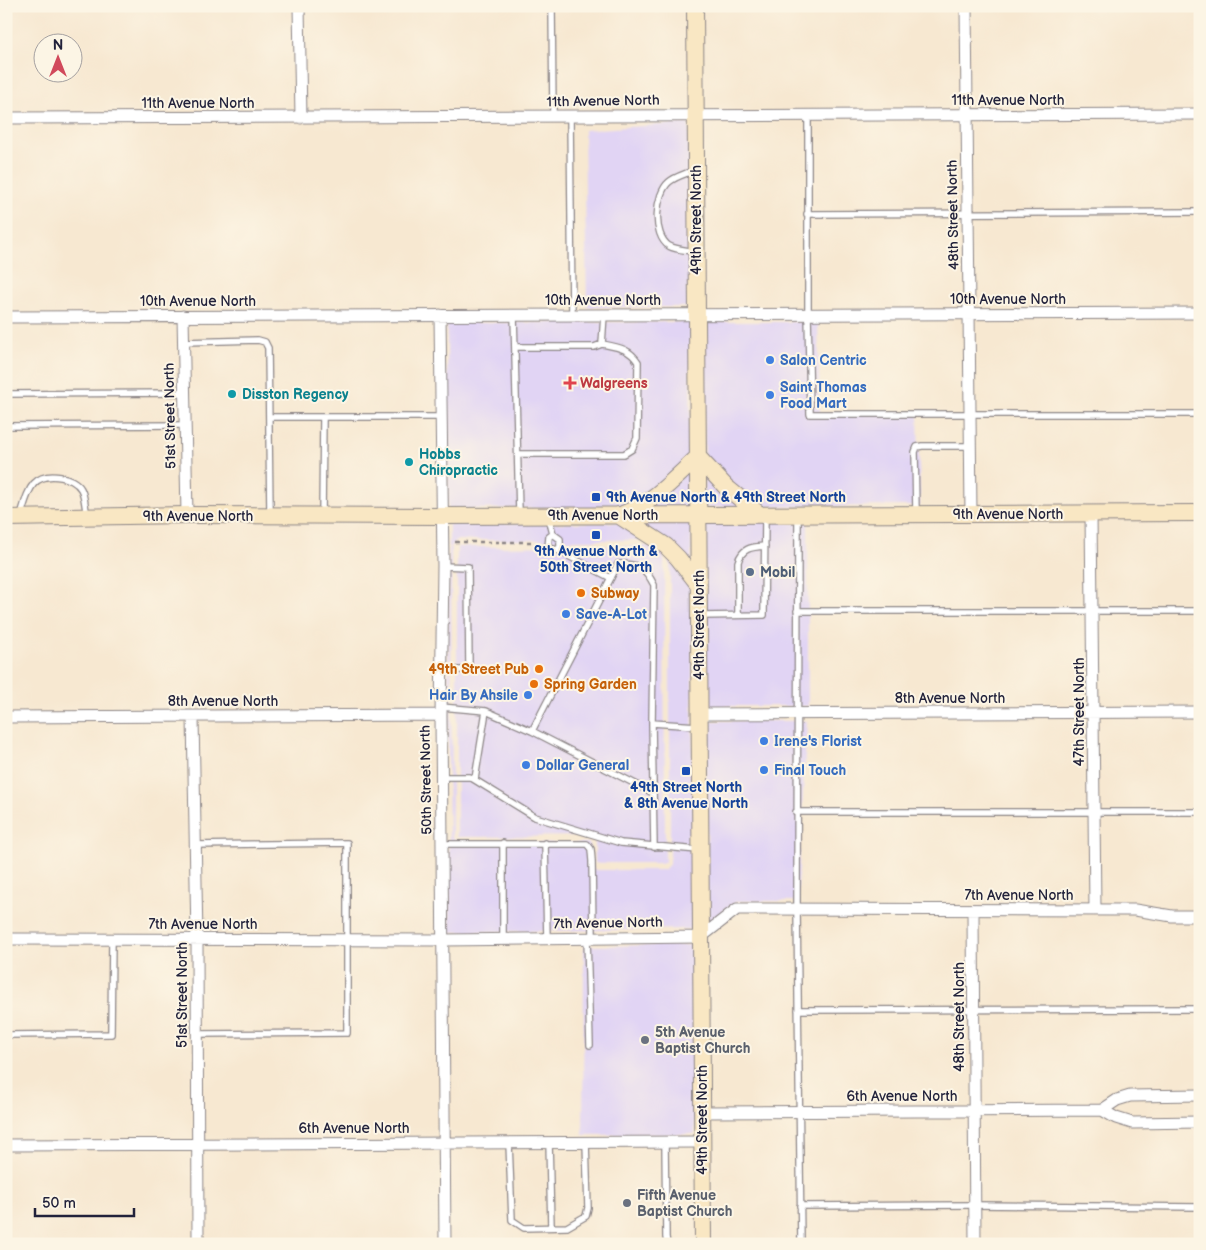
<svg xmlns="http://www.w3.org/2000/svg" width="1206" height="1250" viewBox="0 0 1206 1250" font-family="'Balsamiq Sans',sans-serif">
	<rect width="100%" height="100%" fill="#fcf5e5"/>
	<filter id="ink" filterUnits="userSpaceOnUse"><feTurbulence type="fractalNoise" baseFrequency=".02" numOctaves="2"/><feDisplacementMap in="SourceGraphic" scale="10" xChannelSelector="R" yChannelSelector="G"/><feConvolveMatrix kernelMatrix="1 2 1 2 8 2 1 2 1" color-interpolation-filters="sRGB"/></filter>
	<filter id="wash" filterUnits="userSpaceOnUse"><feTurbulence type="fractalNoise" baseFrequency=".0096" numOctaves="4" result="noise"/><feDisplacementMap in="SourceGraphic" scale="20" xChannelSelector="R" yChannelSelector="G"/><feGaussianBlur stdDeviation="1.12" result="paint"/><feColorMatrix in="noise" values="0 0 0 0 0 0 0 0 0 0 0 0 0 0 0 0 0 1.4 0 .05"/><feComposite in="paint" operator="in"/></filter>
	<g filter="url(#wash)">
		<rect width="100%" height="100%" fill="#f7e8d1"/>
		<path fill="#e1d4f4" fill-rule="evenodd" d="M689,123l1,184h-103l-3,-177z
			M690,322l1,185 -243,2 -1,-186z
			M704,322h114l2,92 98,-1 2,93 -215,1z
			M691,522l3,407 -244,3 -2,-182 1,-226zM457,540h207l6,6v317l-6,7h-69l-6,-7v-20h-131l-6,-6 -1,-290z
			M705,522h103v184h-102z
			M664,546l1,317h-70v-27l-138,1v-290z
			M706,721h101l-10,180h-60l-25,18h-4z
			M694,945l1,189 -112,1 1,-189z"/>
	</g>
	<g filter="url(#ink)">
		<g fill="none" stroke-linecap="round" stroke-linejoin="round">
			<g stroke="#8c8586" stroke-width="8">
				<path id="lane" d="M552,6l1,110
					M808,115v199l2,100h390
					M570,116l2,199
					M694,170c-8,4 -18,6 -25,12 -14,12 -17,53 0,64 7,4 19,4 27,6
					M807,214l393,-2
					M514,315l5,198
					M184,342l74,-2 7,2 3,6 2,165
					M515,347h79l8,-3 2,-29
					M6,394l179,-1
					M269,417h172
					M6,426l179,-1
					M518,454h106l8,-5 5,-11 1,-76c-9,-14 -21,-15 -36,-18
					M916,512l-1,-60 2,-5 5,-1h48
					M21,515c7,-23 10,-43 40,-38 7,1 16,5 20,12 4,7 4,19 6,27
					M322,515l1,-98
					M798,516l-1,393 4,335
					M549,518l4,16 7,5v8l-3,3 -9,-3 1,-10 4,-3
					M557,550l54,28
					M797,611h403
					M738,615v-53c4,-14 13,-15 27,-16
					M701,616l63,-1 1,-98
					M441,670h28l-1,-103 -25,-1
					M441,707l45,4 -11,68
					M486,711l46,20 86,-167c21,0 27,3 36,21l-2,138 45,3
					M652,723l2,124
					M532,731l121,62
					M441,777h29l65,40 86,26 77,7
					M796,812h404
					M545,843l2,96
					M442,844h145l4,5 1,12 1,77
					M195,845l152,-2v190l-150,1
					M587,938l3,107
					M503,939v-96
					M798,1010l402,-1
					M6,1035l105,-1 1,-95
					M549,1142l2,85
					M665,1142l1,95 1,7
					M509,1143l3,77 12,8 43,-1 19,-11 2,-8 -2,-66
					M800,1206l174,-1 226,2"/>
			</g>
			<g stroke="#8c8586" stroke-width="13">
				<path id="street" d="M299,6l2,112
					M966,6l5,508
					M6,118l1194,-4
					M440,315l3,251 -2,149 4,529
					M183,316l4,199
					M6,317l1194,-4
					M1091,513l4,397
					M699,714l501,-2
					M6,717l435,-2
					M193,717l4,222 1,305
					M973,910l2,334
					M6,939l437,1 258,-3 36,-28 398,1 37,6h28
					M1102,1110l15,-10 13,-4 70,-1
					M702,1112l400,-2 14,8 16,5 68,-1
					M6,1145l696,-3"/>
			</g>
			<g stroke="#8c8586" stroke-width="18">
				<path id="secondary" d="M695,6l8,1238
					M698,457l28,30 33,27
					M623,514c30,-11 52,-36 75,-57
					M618,515l48,31 12,12 21,27
					M6,518l181,-3 255,1 758,-3"/>
			</g>
			<path stroke="#8c8586" stroke-width="2.5" stroke-dasharray="4 4" stroke-linecap="butt" d="M455,542h77"/>
			<use href="#lane" stroke="#fff" stroke-width="5.5"/>
			<use href="#street" stroke="#fff" stroke-width="11"/>
			<use href="#secondary" stroke="#f9e7c3" stroke-width="16"/>
		</g>
	</g>
	<g fill="#3f7fe0" stroke="#fcf5e5" stroke-width="2">
		<circle cx="770" cy="360" r="5"/>
		<circle cx="770" cy="395" r="5"/>
		<circle cx="566" cy="614" r="5"/>
		<circle cx="528" cy="695" r="5"/>
		<circle cx="764" cy="741" r="5"/>
		<circle cx="526" cy="765" r="5"/>
		<circle cx="764" cy="770" r="5"/>
	</g>
	<path fill="#e0444e" stroke="#fcf5e5" stroke-width="2" d="M567.5 375.5h5v5h5v5h-5v5h-5v-5h-5v-5h5z"/>
	<g fill="#0f9aa8" stroke="#fcf5e5" stroke-width="2">
		<circle cx="232" cy="394" r="5"/>
		<circle cx="409" cy="462" r="5"/>
	</g>
	<g fill="#1a4fb4" stroke="#fcf5e5" stroke-width="2">
		<rect x="591" y="492" width="10" height="10" rx="2.5"/>
		<rect x="591" y="530" width="10" height="10" rx="2.5"/>
		<rect x="681" y="766" width="10" height="10" rx="2.5"/>
	</g>
	<circle fill="#5c6f8a" stroke="#fcf5e5" stroke-width="2" cx="750" cy="572" r="5"/>
	<g fill="#e8710a" stroke="#fcf5e5" stroke-width="2">
		<circle cx="581" cy="593" r="5"/>
		<circle cx="539" cy="669" r="5"/>
		<circle cx="534" cy="684" r="5"/>
	</g>
	<g fill="#6b7280" stroke="#fcf5e5" stroke-width="2">
		<circle cx="645" cy="1040" r="5"/>
		<circle cx="627" cy="1203" r="5"/>
	</g>
	<g text-anchor="middle" dominant-baseline="central" stroke-width="4" stroke-linejoin="round" paint-order="stroke">
		<g font-size="14" fill="#22223b" stroke="#fcf5e5">
			<text x="1008" y="100">11th Avenue North</text>
			<text transform="translate(603 101) rotate(-1)">11th Avenue North</text>
			<text x="198" y="103">11th Avenue North</text>
			<text transform="translate(953 215) rotate(-91)">48th Street North</text>
			<text transform="translate(696 220) rotate(-90)">49th Street North</text>
			<text x="1008" y="299">10th Avenue North</text>
			<text x="603" y="300">10th Avenue North</text>
			<text x="198" y="301">10th Avenue North</text>
			<text transform="translate(170 416) rotate(-91)">51st Street North</text>
			<text x="1008" y="514">9th Avenue North</text>
			<text x="603" y="515">9th Avenue North</text>
			<text x="198" y="516">9th Avenue North</text>
			<text transform="translate(699 625) rotate(-90)">49th Street North</text>
			<text x="950" y="698">8th Avenue North</text>
			<text x="223" y="701">8th Avenue North</text>
			<text transform="translate(1079 712) rotate(-90)">47th Street North</text>
			<text transform="translate(426 780) rotate(-91)">50th Street North</text>
			<text x="1019" y="895">7th Avenue North</text>
			<text transform="translate(608 923) rotate(-1)">7th Avenue North</text>
			<text x="203" y="924">7th Avenue North</text>
			<text transform="translate(182 995) rotate(-90)">51st Street North</text>
			<text transform="translate(959 1017) rotate(-90)">48th Street North</text>
			<text x="902" y="1096">6th Avenue North</text>
			<text transform="translate(702 1120) rotate(-90)">49th Street North</text>
			<text x="354" y="1128">6th Avenue North</text>
		</g>
		<g font-size="14" font-weight="bold" fill="#366cbe" stroke="#fcf5e5" text-anchor="start">
			<text x="780" y="360">Salon Centric</text>
			<text x="780" y="387">Saint Thomas<tspan x="780" dy="16">Food Mart</tspan></text>
			<text x="576" y="614">Save-A-Lot</text>
			<text x="518" y="695" text-anchor="end">Hair By Ahsile</text>
			<text x="774" y="741">Irene's Florist</text>
			<text x="536" y="765">Dollar General</text>
			<text x="774" y="770">Final Touch</text>
		</g>
		<g font-size="14" font-weight="bold" fill="#be3a42" stroke="#fcf5e5" text-anchor="start">
			<text x="580" y="383">Walgreens</text>
		</g>
		<g font-size="14" font-weight="bold" fill="#0d838f" stroke="#fcf5e5" text-anchor="start">
			<text x="242" y="394">Disston Regency</text>
			<text x="419" y="454">Hobbs<tspan x="419" dy="16">Chiropractic</tspan></text>
		</g>
		<g font-size="14" font-weight="bold" fill="#164399" stroke="#fcf5e5">
			<text x="606" y="497" text-anchor="start">9th Avenue North &amp; 49th Street North</text>
			<text x="596" y="551">9th Avenue North &amp;<tspan x="596" dy="16">50th Street North</tspan></text>
			<text x="686" y="787">49th Street North<tspan x="686" dy="16">&amp; 8th Avenue North</tspan></text>
		</g>
		<g font-size="14" font-weight="bold" fill="#4e5e75" stroke="#fcf5e5" text-anchor="start">
			<text x="760" y="572">Mobil</text>
		</g>
		<g font-size="14" font-weight="bold" fill="#c56008" stroke="#fcf5e5" text-anchor="start">
			<text x="591" y="593">Subway</text>
			<text x="529" y="669" text-anchor="end">49th Street Pub</text>
			<text x="544" y="684">Spring Garden</text>
		</g>
		<g font-size="14" font-weight="bold" fill="#5b616d" stroke="#fcf5e5" text-anchor="start">
			<text x="655" y="1032">5th Avenue<tspan x="655" dy="16">Baptist Church</tspan></text>
			<text x="637" y="1195">Fifth Avenue<tspan x="637" dy="16">Baptist Church</tspan></text>
		</g>
	</g>
	<rect width="1206" height="1250" fill="none" stroke="#fcf5e5" stroke-width="25"/>
	<g transform="translate(58 58)"><circle r="24" fill="#fcf5e5" stroke="#a5a1a1"/>
	<path d="M0-4L9 19L0 12L-9 19Z" fill="#d1495b"/>
	<text y="-8" font-size="14" font-weight="bold" text-anchor="middle" fill="#22223b">N</text>
	</g>
	<path d="M35 1208v8h99v-8" fill="none" stroke="#22223b" stroke-width="2.5"/>
	<text x="42" y="1208" font-size="15" fill="#22223b" stroke="#fcf5e5" stroke-width="4" paint-order="stroke">50 m</text>
</svg>
